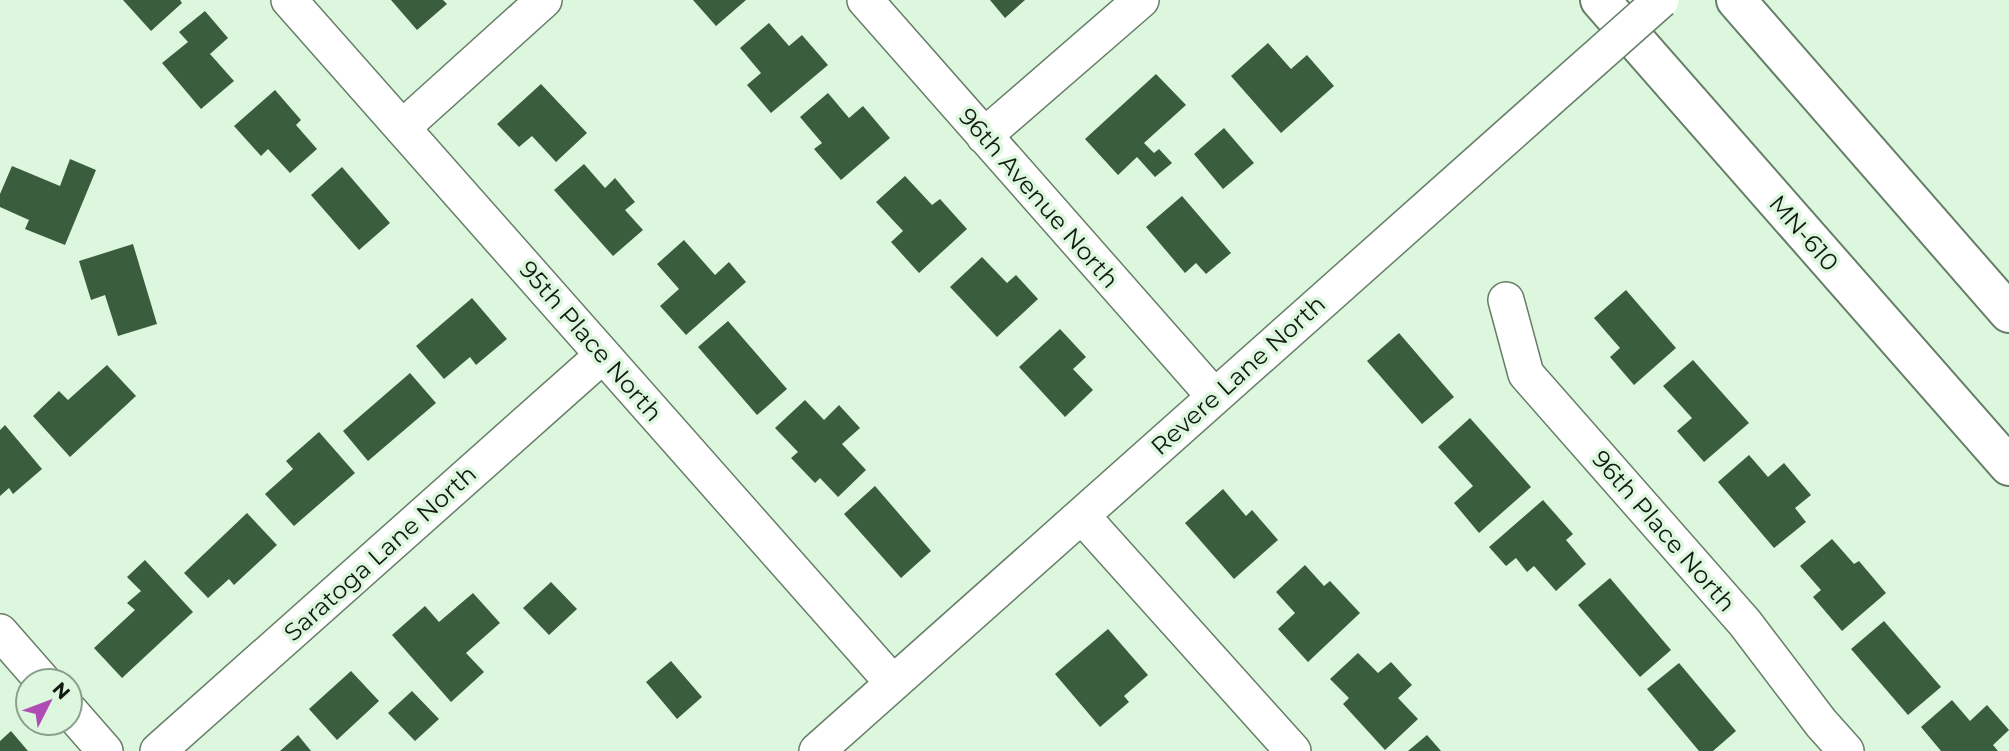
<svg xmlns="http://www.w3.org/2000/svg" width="2009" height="751" viewBox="0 0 2009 751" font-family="Montserrat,sans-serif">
	<rect width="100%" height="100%" fill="#ddf7de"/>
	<path fill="#3a5e3d" d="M123,0h57l2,3 -31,28z
		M391,0h52l4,4 -30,26z
		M693,0h53l-30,26z
		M990,0h35l-20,18z
		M205,11l23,27 -18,16 24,27 -33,28 -39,-46 26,-21 -9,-10z
		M769,23l20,23 13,-11 26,30 -57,48 -24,-28 14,-12 -21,-25z
		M1268,43l23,26 16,-14 27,31 -53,47 -50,-57z
		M1156,74l30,31 -42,38 10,10 5,-4 13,14 -17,14 -18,-20 -19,18 -33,-36z
		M541,84l46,49 -31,29 -24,-26 -13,11 -22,-23z
		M275,90l26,30 -5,5 21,24 -27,24 -22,-24 -7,7 -27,-30z
		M828,93l21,25 14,-12 27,32 -49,42 -27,-31 8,-6 -22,-26z
		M1224,128l30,35 -31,26 -29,-35z
		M70,159l26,11 -31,75 -40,-16 4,-9 -29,-13v-13l12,-28 48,20z
		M584,164l21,24 10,-10 20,24 -10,8 18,20 -30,26 -59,-66z
		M342,167l48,56 -31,27 -48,-55z
		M905,176l27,29 8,-6 27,30 -48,44 -28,-31 12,-11 -27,-29z
		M1182,196l49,57 -25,21 -10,-11 -11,10 -39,-46z
		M684,240l31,35 14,-13 17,20 -60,53 -26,-29 19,-17 -22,-25z
		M133,244l24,80 -39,12 -13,-41 -14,5 -12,-39z
		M982,257l25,26 9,-8 22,24 -41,38 -47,-50z
		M1626,290l50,58 -42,37 -24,-28 10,-9 -26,-30z
		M472,298l35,41 -31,26 -6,-8 -26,22 -28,-33z
		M728,321l59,68 -30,26 -59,-68z
		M1060,329l26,28 -13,12 20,21 -28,27 -46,-50z
		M1399,333l55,64 -32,27 -55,-63z
		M1693,360l56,63 -45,39 -27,-31 15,-13 -29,-32z
		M107,365l29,31 -66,61 -37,-41 26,-25 9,9z
		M410,373l26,30 -68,58 -25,-30z
		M805,400l19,20 15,-15 21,23 -18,16 24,26 -28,27 -18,-19 -5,5 -24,-25 7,-6 -23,-24z
		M1470,418l61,69 -52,46 -25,-30 19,-17 -35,-39z
		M5,425l37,44 -29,25 -4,-6 -9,8v-66z
		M319,432l36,41 -61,53 -29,-32 28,-25 -7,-8z
		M1749,455l19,22 16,-14 27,32 -16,13 11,14 -32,26 -56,-66z
		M875,486l56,65 -30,27 -57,-64z
		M1223,489l23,27 6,-6 26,30 -44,39 -49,-56z
		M1543,500l30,34 -7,6 20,24 -30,27 -22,-25 -7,6 -11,-14 -10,8 -17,-19z
		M247,513l30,32 -43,40 -5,-6 -21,19 -24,-25z
		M1832,539l22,25 5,-3 27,32 -44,38 -29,-34 8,-7 -21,-24z
		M145,560l48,52 -71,66 -28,-30 41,-38 -8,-7 14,-12 -14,-14z
		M1305,565l19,21 6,-5 30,32 -52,49 -30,-33 17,-16 -19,-21z
		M1610,578l61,72 -31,27 -62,-72z
		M551,582l26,27 -28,26 -26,-27z
		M473,593l27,30 -34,30 18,19 -33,30 -59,-67 33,-29 14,16z
		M1884,621l57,66 -33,28 -57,-66z
		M1108,629l40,46 -24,21 5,6 -29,25 -45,-53z
		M1358,653l20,20 13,-11 21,23 -14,13 20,21 -33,31 -42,-46 6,-6 -19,-19z
		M671,661l31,36 -25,22 -31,-37z
		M1679,663l57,68 -23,20h-14l-52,-62z
		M351,671l28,30 -42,39 -28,-31z
		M412,691l27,28 -24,22 -27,-28z
		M1952,700l18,21 17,-16 22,25 -16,15 5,6h-57l-20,-24z
		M11,731l17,20h-28v-10z
		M298,735l13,16h-31z
		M1427,735l14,16h-33z"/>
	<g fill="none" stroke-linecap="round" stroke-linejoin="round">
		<g stroke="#667e67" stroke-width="38">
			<path id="minor" d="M289,0l604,683
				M865,0l349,396
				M402,128l142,-128
				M984,136l157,-136
				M1506,300l20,74 219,249 76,100 25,28
				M1082,516l211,235
				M0,632l43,49
				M70,711l35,40
				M158,751l445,-396
				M817,751l729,-649"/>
		</g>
		<g stroke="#667e67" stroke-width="42">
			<path id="highway" d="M1600,0l409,466
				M1736,0l273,313"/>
		</g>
		<use href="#minor" stroke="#fff" stroke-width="35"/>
		<use href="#highway" stroke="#fff" stroke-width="38"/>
		<g stroke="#667e67" stroke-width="38" stroke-linecap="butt">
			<path id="minor-bridge" d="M1546,102l115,-102"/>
		</g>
		<use href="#minor-bridge" stroke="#fff" stroke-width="35"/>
	</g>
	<g text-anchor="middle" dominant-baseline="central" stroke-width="7" stroke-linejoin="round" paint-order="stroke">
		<g font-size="24" fill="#111a11" stroke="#ddf7de">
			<text transform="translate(1039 198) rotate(49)">96th Avenue North</text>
			<text transform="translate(1804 233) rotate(49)">MN-610</text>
			<text transform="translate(591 341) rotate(49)">95th Place North</text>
			<text transform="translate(1238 375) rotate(-42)">Revere Lane North</text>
			<text transform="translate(1664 531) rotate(49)">96th Place North</text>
			<text transform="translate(380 553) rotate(-42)">Saratoga Lane North</text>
		</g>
	</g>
	<g transform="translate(49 702) rotate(48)"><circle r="33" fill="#ddf7de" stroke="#8b9f8c" stroke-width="2"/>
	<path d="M0-5L12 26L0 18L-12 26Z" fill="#b04db4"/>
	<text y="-10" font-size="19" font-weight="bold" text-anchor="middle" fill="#111a11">N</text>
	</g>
</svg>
